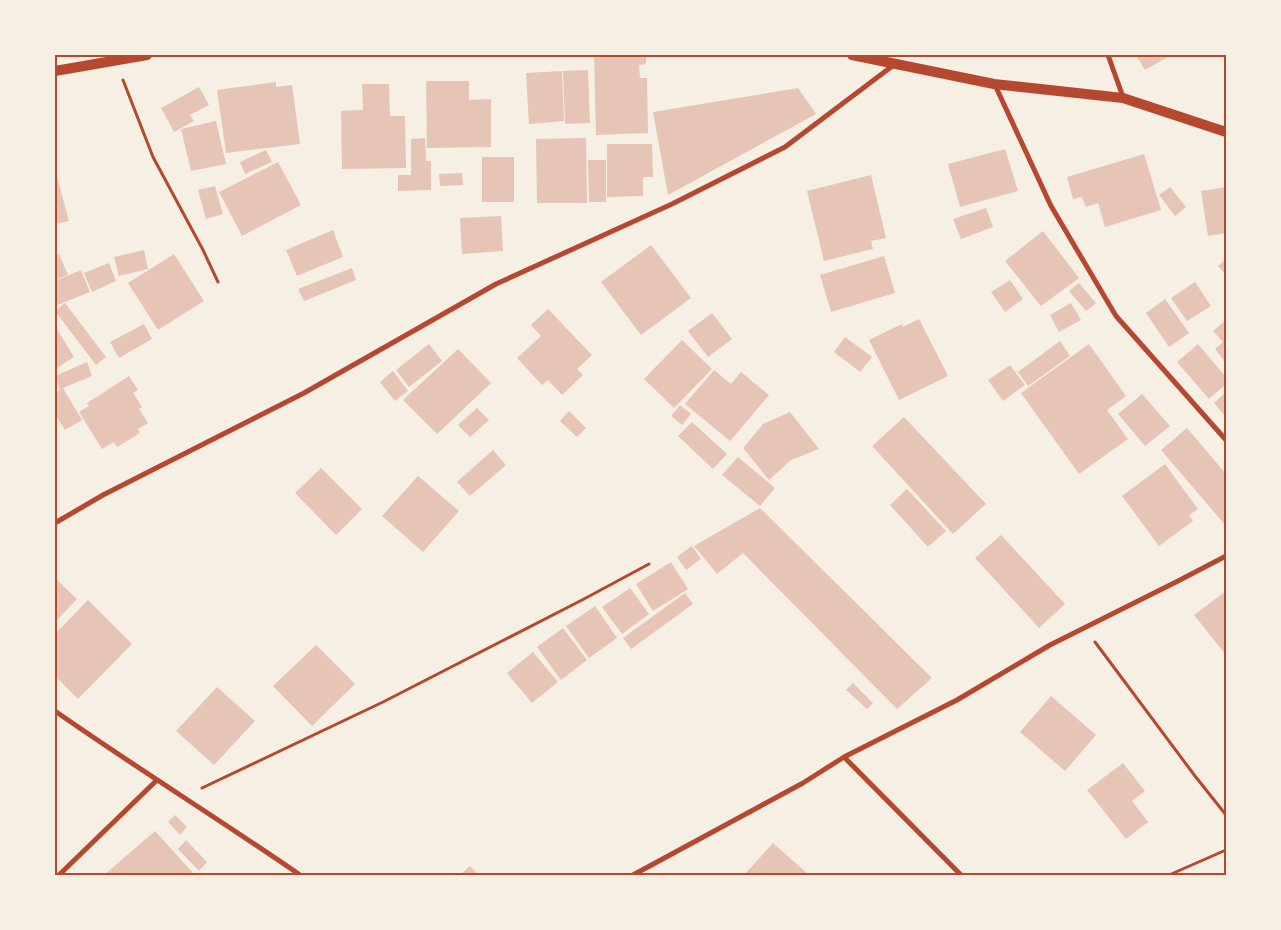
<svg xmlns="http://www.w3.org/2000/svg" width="1281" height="930" viewBox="0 0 1281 930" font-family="Quicksand,sans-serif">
	<rect width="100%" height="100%" fill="#f6efe4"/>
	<path fill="#e6c5b7" d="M594,55h52v9l-7,1 1,13h7l1,55 -52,2z
		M1136,55h35l-26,15z
		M588,70l2,53 -25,1 -2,-53z
		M562,71l2,50 -35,3 -3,-51z
		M426,81h43v19l22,-1v48l-64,1z
		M276,82v5l16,-2 8,59 -74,9 -9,-63z
		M362,84h27l1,32h15l1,52 -64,1 -1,-58 22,-1z
		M199,87l10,18 -19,10 4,6 -20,11 -13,-24z
		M798,88l18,26 -148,81 -15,-83z
		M216,121l10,43 -35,7 -10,-42z
		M425,138l1,23h5v29l-33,1v-16h13v-36z
		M586,138l1,65h-50l-1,-64z
		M607,144h45l1,33h-10v19l-36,1z
		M1005,149l13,42 -58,16 -12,-43z
		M266,150l6,12 -27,12 -5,-12z
		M1144,154l17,56 -56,17 -7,-24 -12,4 -4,-10 -9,2 -6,-22z
		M482,157h32v45h-32z
		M588,160h18v42h-17z
		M278,162l23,43 -59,31 -23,-44z
		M55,169l14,52 -14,3z
		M462,173l1,12 -23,1 -1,-12z
		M871,175l15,63 -15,3 2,8 -49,12 -17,-70z
		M215,186l8,28 -17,5 -8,-29z
		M1170,187l16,20 -11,9 -16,-21z
		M1226,187v46l-18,3 -7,-45z
		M986,208l7,19 -32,12 -8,-20z
		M501,216l2,35 -41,3 -2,-36z
		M333,230l10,27 -46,19 -11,-26z
		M1043,231l36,47 -38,28 -36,-45z
		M651,245l40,53 -50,37 -40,-53z
		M144,250l4,19 -29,7 -5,-19z
		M59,254l9,21 -13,5v-24z
		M174,254l30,47 -46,29 -30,-47z
		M884,256l11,37 -64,19 -11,-37z
		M1226,259v16l-8,-9z
		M109,263l7,18 -24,11 -8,-19z
		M352,268l4,12 -52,21 -6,-12z
		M81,270l9,22 -35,14v-25z
		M1010,280l13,19 -18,13 -14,-20z
		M1195,282l16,24 -24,15 -16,-23z
		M1079,283l17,20 -10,8 -17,-20z
		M1165,299l24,34 -20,14 -23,-34z
		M65,303l41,54 -10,8 -41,-54z
		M1071,303l10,17 -22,12 -9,-17z
		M548,309l44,46 -15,14 6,6 -21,20 -14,-15 -6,5 -25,-27 24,-22 -10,-11z
		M712,313l20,26 -24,18 -20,-26z
		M919,319l29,57 -49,24 -30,-60 33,-16 1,3z
		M1226,320v43l-11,-14 8,-7 -10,-11z
		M144,324l8,15 -33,19 -9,-16z
		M55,326l19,31 -19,12z
		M845,337l27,20 -12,15 -26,-20z
		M682,340l30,29 -38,39 -30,-29z
		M1060,341l10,15 -42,30 -10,-14z
		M429,344l13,17 -33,26 -13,-17z
		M1089,344l37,52 -19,14 21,29 -49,35 -58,-81z
		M1198,344l28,33v7l-17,15 -32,-37z
		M458,349l33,34 -54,51 -34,-34z
		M87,362l5,14 -29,12 19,32 -17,10 -10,-16v-21l5,-3 -5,-14z
		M1010,365l15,20 -22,16 -15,-21z
		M714,370l17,14 10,-12 28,23 -39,46 -45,-37z
		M393,371l15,20 -13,10 -15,-19z
		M129,376l9,14 -5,3 9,14 -3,2 9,14 -10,6 2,4 -23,14 -3,-5 -12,7 -23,-37 10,-6 -2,-3z
		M1226,392v25l-12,-14z
		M1142,394l28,32 -25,20 -27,-32z
		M680,405l11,9 -9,11 -11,-9z
		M477,408l12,12 -19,17 -12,-12z
		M569,411l17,17 -9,9 -17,-16z
		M790,412l29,37 -28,11 -22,20 -26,-32 20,-24z
		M904,417l82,87 -33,30 -81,-88z
		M692,422l35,32 -14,15 -35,-33z
		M1187,428l39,46v52l-65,-76z
		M493,450l13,15 -36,31 -13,-14z
		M738,457l37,31 -15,18 -38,-31z
		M1165,464l33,45 -9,6 4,6 -34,25 -37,-50z
		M321,468l41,41 -26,26 -41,-42z
		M418,476l41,35 -36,41 -41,-36z
		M907,489l39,42 -18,16 -38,-42z
		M760,508l172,170 -35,31 -154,-156 -26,21 -23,-28z
		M1001,535l64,69 -26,24 -64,-70z
		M692,546l9,13 -15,11 -9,-13z
		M671,562l17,27 -35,22 -17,-27z
		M55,578l22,21 -22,23z
		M630,588l19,26 -27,20 -20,-27z
		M1226,591v64l-32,-40z
		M685,593l8,11 -62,45 -8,-11z
		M88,600l44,44 -54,55 -23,-23v-42z
		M595,606l22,32 -28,20 -23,-32z
		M563,628l24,32 -26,20 -24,-33z
		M316,645l39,39 -43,42 -39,-40z
		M533,652l25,30 -26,21 -25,-30z
		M853,683l20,20 -6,6 -21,-19z
		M217,687l38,34 -41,44 -38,-34z
		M1051,696l45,39 -31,36 -45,-39z
		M1123,763l22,28 -13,10 16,21 -22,17 -39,-49z
		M175,815l12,12 -7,8 -12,-13z
		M155,831l40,44h-91z
		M186,840l21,22 -8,9 -21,-22z
		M773,843l36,32h-65z
		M470,866l9,9h-19z"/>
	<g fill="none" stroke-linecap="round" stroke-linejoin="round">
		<path stroke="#b5482f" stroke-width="3" d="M123,80l30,77 50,93 15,32
			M1095,642l100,134 31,39
			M202,788l181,-86 201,-103 65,-35
			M1169,875l57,-25"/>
		<path stroke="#b5482f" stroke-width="5" d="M1108,55l15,42
			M995,85l56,121 65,110 110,124
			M55,523l48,-28 201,-102 192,-109 176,-80 113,-57 110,-83
			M55,711c80,56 164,108 245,164
			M844,757l117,118
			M59,875l98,-95
			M633,875l170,-92 41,-26 113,-57 93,-55 128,-64 48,-25"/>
		<path stroke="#b5482f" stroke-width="10" d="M852,55l142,29 129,14 103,34
			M55,71l92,-16"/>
	</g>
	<rect width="1281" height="930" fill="none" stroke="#f6efe4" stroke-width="112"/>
	<rect x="56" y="56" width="1169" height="818" fill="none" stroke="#b5482f" stroke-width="2"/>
</svg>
